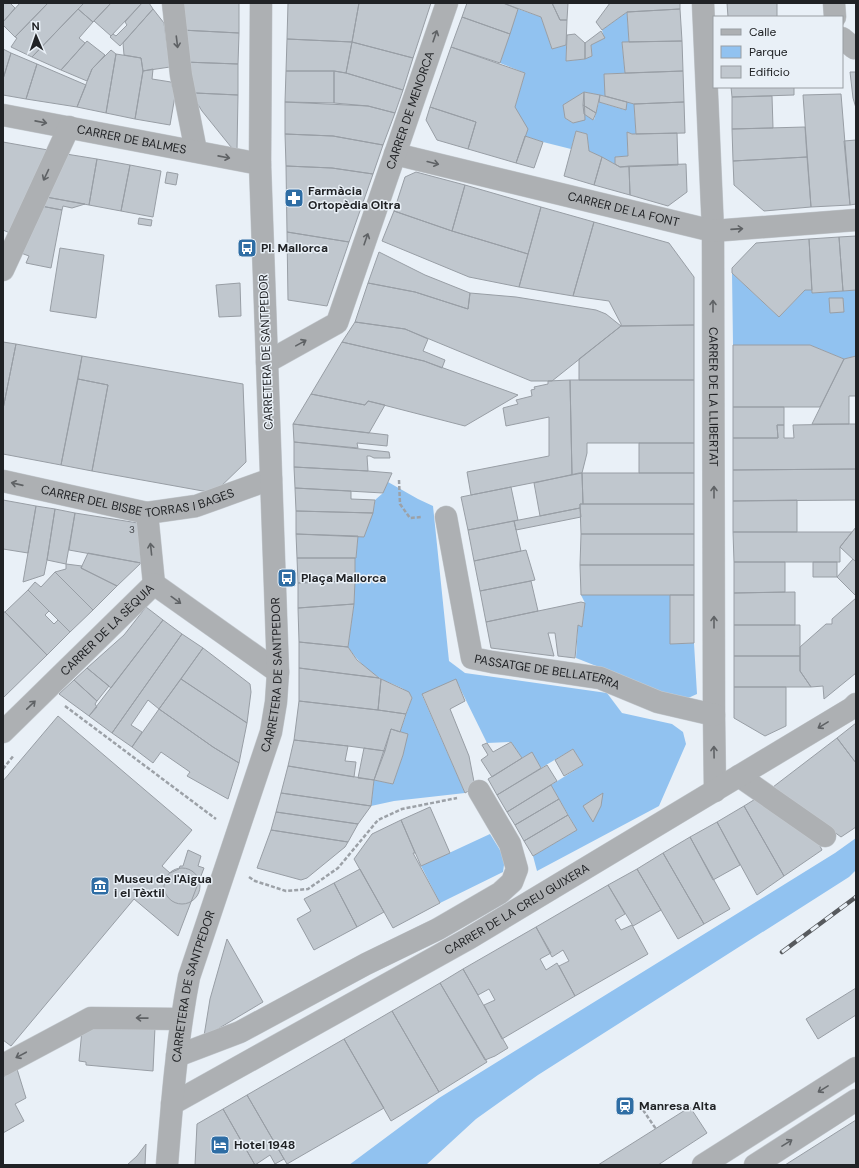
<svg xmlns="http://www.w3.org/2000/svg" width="859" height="1168" viewBox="0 0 859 1168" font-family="'DM Sans',sans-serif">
	<rect width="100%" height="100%" fill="#e9f0f7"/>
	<path fill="#91c2f0" d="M518,9l23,8 11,32 14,-4v16l19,-2 7,-3 -1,-11 13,-7 -2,-8 25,-18 2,30 -7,1 3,30 -20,1v22l-21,-4 -20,13 1,13 8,5 11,-9 10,6 5,-18 26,8 2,-8 7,2 2,30h-4l-5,-2 1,24 -13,1v7l-26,-13 -2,-17 -11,-3 -5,18 -28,-7 -18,-6 -10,-29 10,-34 -25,-10z
		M732,273l47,44 26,-27h7l1,3 43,-3v66l-12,3 -34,-14h-77z
		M388,482l30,17 15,7 16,155 16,12 142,20 15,20 50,11 11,8 3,12 -27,62 -122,65 -4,-15 44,-26 -26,-45 32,-20 -10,-16 -32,19 -9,-15 -10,5 -11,-16 -24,1 -31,-63 -34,15 43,98 -71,8 -23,5 3,-26 19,4 10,-29 4,-21 -7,-2 12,-34c-6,-12 -21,-13 -32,-20 -13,-8 -23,-18 -32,-31l6,-43 1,-46 1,-1 2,-21h6l9,-23 2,-13 8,-7z
		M581,595h89v49l24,-1 3,51 -11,5 -18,-1 -31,-16 -61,-24 2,-33 4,1 3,-23z
		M490,834l15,24 -2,14 -63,31 -19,-37z
		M856,838v32l-7,7 -311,198 -62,44 -50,46h-77l90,-67 396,-245z"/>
	<path fill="#c0c7ce" stroke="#989ea5" d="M3,3h7l5,5 -12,14z
		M20,3h28l-33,34 -12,-12v-3z
		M48,3h36l-52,54 -21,-10 6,-9 -2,-1z
		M84,3h27l-18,19 -15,-13z
		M111,3h31l-31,33 -17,-15z
		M142,3h7l4,6 -33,37 -10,-9 3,-3 3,2 11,-11 -2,-3z
		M181,3h58v30l-58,-3z
		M288,3h71l-7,39 -65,-3z
		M359,3h72l-18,55 -61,-16z
		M467,3h36l15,6 -8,25 -48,-17z
		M503,3h49l8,17h7l-1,25 -14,4 -11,-32z
		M552,3h16l-1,17h-7z
		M610,3h70v6l-53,3 -25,18 -6,-8z
		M727,3h50v14h-49z
		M78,9l15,13 -14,16 6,5 -24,27 -29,-13z
		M153,9l11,14 6,44 -27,4 -2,-13 -17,-3 -1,-12z
		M680,9l2,32 -53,1 -2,-30z
		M462,17l48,17 -10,29 -49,-16z
		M181,30l58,3 -1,31 -54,-2z
		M601,31l4,7 -14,7 1,11 -7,3v-16z
		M575,34l10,9v16l-19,2 1,-26z
		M287,39l65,3 -6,31 -12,-2h-48z
		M87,41l18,14 -13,14 -5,12 -26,-11z
		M682,41l1,30 -58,2 -3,-31z
		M352,42l61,16 -10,32 -57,-17z
		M451,47l74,26 -10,34 13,22 -12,34 -48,-14 8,-27 -46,-15z
		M3,49l8,4 -8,26z
		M111,50l5,4 -10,59 -29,-6 15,-38z
		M11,53l26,11 -11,35 -23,-4v-16z
		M116,54l25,4 2,13 -8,48 -29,-6z
		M184,62l54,2v31l-43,-2z
		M37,64l49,21 -9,22 -51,-8z
		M153,69l-1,10 19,3 4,14 -5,29 -35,-6 8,-48z
		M286,71h48v32l-49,-1z
		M334,71l12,2 57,17 -8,23 -27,-7 -34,-3z
		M683,71l1,31 -50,2 -29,-8 -1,-22z
		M850,72h6v36l-3,-10z
		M731,87h63v8l-62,2z
		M584,92l16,3 -4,18 -13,-8z
		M584,92l1,28 -12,3 -8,-5 -2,-13z
		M195,93l43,2 -1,54h-3l-3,-2 -29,-36 -5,-8z
		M841,94l9,111 -39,2 -8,-112z
		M600,95l27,7 -1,8 -27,-8z
		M772,96l1,32 -41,1v-32z
		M285,102l83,4 27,7 -12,32 -50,-9 -48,-2z
		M684,102l1,31 -49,1 -2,-30z
		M583,105l13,8 -3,7 -9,-6z
		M430,107l46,15 -8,27 -31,-9 -11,-20z
		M805,127l2,30 -74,4 -1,-32z
		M576,131l11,3 2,17 13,6 -8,28 -30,-9z
		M627,132l5,2 45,-1 1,32 -58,2 -5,-3v-7l13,-1z
		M285,134l48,2 50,9 -10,29 -41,-6 -46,-2z
		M525,136l18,6 -9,26 -18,-5z
		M856,140v64l-6,1 -6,-64z
		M3,142l45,8 -36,84 -9,-4z
		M66,154l31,5 -8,46 -43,-8z
		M602,157l18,10 9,-1 1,29 -36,-10z
		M807,157l4,50 -47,4 -30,-26 -1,-24z
		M97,159l33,6 -9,46 -32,-6z
		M686,164l1,28 -19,14 -38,-11 -1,-29z
		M130,165l31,6 -8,46 -32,-6z
		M286,166l46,2 41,6 -24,68 -62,-10z
		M167,172l11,2 -2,11 -11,-2z
		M416,172l49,13 -13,46 -58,-20 11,-34z
		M465,185l76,22 -13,47 -76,-23z
		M46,197l39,7 -13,4 -9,-2 -1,4 -21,-4z
		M41,206l21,4 -11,58 -25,-5 3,-7 -8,-3z
		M541,207l53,15 -21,74 -54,-9z
		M394,211l58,20 76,23 -9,33 -50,-10 -87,-36z
		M139,218l13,2 -1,6 -13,-2z
		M594,222l75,21 25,34v48l-73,1v-2l-12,-23 -36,-5z
		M287,232l62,10 -22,64 -39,-6z
		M856,236v54l-13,1 -4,-54z
		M839,237l4,54 -31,2 -3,-54z
		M809,239l3,51h-7l-26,27 -47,-44v-5l24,-25z
		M60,248l44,7 -8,63 -46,-7z
		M379,252l46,23 45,18 -2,16 -53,-17 -47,-9z
		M240,283l1,33 -22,1 -3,-32z
		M368,283l47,9 53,17 2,-16 46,4 80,13 10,4 15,12 -69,55h-21l-126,-52 -50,-7z
		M829,298h14l1,14 -14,1z
		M355,322l50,7 23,10 -5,12 22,9 -3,8 -18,-7 -82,-19z
		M694,325v55h-115v-21l42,-33z
		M3,342l13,2 -13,65z
		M342,342l82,19 94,34 -53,31 -97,-25 -3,4 -54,-11z
		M16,344l66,12 -21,109 -58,-11v-45z
		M733,345h77l34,14 -24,48h-87z
		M82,356l161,28 3,78 -32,31 -122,-22 16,-86 -30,-6z
		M856,356v40h-7v28h-37l32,-65z
		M78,379l30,6 -16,86 -31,-6z
		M570,380h124v63h-107v10l-5,20 -10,2z
		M570,380l2,95 -101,20 -4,-23 82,-16v-39l-43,9 -3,-18 15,-4 -2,-4 16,-4 -1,-6 4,-1 -1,-2 14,-3v-3z
		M311,394l54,11 3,-4 17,4 -16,28 -76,-9z
		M733,407h51v18h-7l1,13h-45z
		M293,424l95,11 -1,11 -30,-3 1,5 -64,-6z
		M849,424h7v45l-123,1v-32h45l-1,-13h7v13h10l-1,-13z
		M294,442l95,10 1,6h-16l-4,-2h-3l1,15 -74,-4z
		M639,443h55v30h-55z
		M294,467l74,4 24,2 -9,20 -88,-5z
		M856,469v31l-123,1v-31z
		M579,473h3l1,31h-3v4l-40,8 -6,-33z
		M582,473h112v31h-111z
		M511,487l7,33 -50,10 -7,-33z
		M295,488l56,3v8l24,1 -2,13 -77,-2z
		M3,500l33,6 -8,47 -25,-4z
		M797,500v32h-64v-31z
		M580,504h114v30h-113z
		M36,506l19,3 -8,51 -3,15 -21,7z
		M580,508l1,9 -65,13 -2,-9z
		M55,509l20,4 -9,51 -19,-4z
		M296,511l77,2 -9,24 -68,-3z
		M75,513l63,10 3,40 -72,-13z
		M514,521l7,30 -47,10 -6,-31z
		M856,527v35l-16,-15z
		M733,532h119l-12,15v15h-106z
		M296,534l62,2 -2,22h-59z
		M581,534h113v31h-114z
		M526,550l9,30 -55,11 -6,-30z
		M88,553l53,10 -24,23 -36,-18z
		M297,558h58v23l-57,2z
		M853,559l3,3v34l-19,-19z
		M734,562h51v30l-51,1z
		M813,562h24v15h-24z
		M66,564l16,2 -1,2 36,18 -24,24 -38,-38 11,-3z
		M580,565h114v30h-113z
		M55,572l38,38 -23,22 -42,-42 7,-8 6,5z
		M355,581l-1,23 -56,4v-25z
		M531,581l7,30 -52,11 -6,-31z
		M28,590l21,21 -4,4 9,9 4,-4 12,12 -23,23 -42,-43z
		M795,592v33h-61v-32z
		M670,595h24v48l-24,1z
		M856,598v75l-32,26 -1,-13 -12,1 -11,-16v-24l26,-23h6v-5z
		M581,602l4,1 -3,24 -4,-2 -3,33 -17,-2 -3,-23h-7l6,23 -63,-8 -5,-26z
		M354,604l-6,43 -49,-5 -1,-34z
		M146,607l17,13 -52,68 -24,-20 37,-33z
		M3,612h2l42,43 -44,43z
		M163,620l19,14 -70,99 -23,-17z
		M734,625h66v31h-66z
		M182,634l21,14 -44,61 -11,-9 -17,25 11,7 -10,15 -20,-14z
		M299,642l49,5 9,13 22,18 -80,-10z
		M203,648l47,36 1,8 -4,31 -66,-44z
		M734,656h66v15l11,16h-77z
		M87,668l22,18 -12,15 -23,-21z
		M299,668l80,10 2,1 -3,31 -79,-9z
		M181,679l66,44 -8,40 -26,-16 -54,-38z
		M381,679l28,13 3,6 -6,16 -28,-4z
		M456,679l9,22 -15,8 19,47 6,31 -10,6 -43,-99z
		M74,680l23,21 -2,3 2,3 -8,9 -30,-22z
		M734,687h52v39l-21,10 -31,-18z
		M299,701l79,9 28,4 -6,18 -9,-3 -6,22 -37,-5 -54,-6z
		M159,709l54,38 26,16 -11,36 -41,-23 3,-4 -29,-20 -8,11 -21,-16z
		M58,716l134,114 -30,36 8,7 9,-4 1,-3h3l5,-16 13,6 -3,10 6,2 -26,68 -44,-37 -123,147 -8,-6v-259z
		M856,723v40l-19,-25z
		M391,729l17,5 -5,21 -10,29 -19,-4z
		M837,738l19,25v64l-15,10 -68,-50z
		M294,740l54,6 -3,15 11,1 -2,15 -66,-11z
		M511,742l11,16 -30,19 -11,-17 7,-5 -6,-10 5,-2 6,9z
		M364,748l21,3 -11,29 -16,-2z
		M573,749l10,16 -19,11 -9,-16z
		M532,752l9,16 -44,27 -9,-16z
		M547,765l10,16 -50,31 -10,-17z
		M288,766l86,14 -3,26 -90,-13z
		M551,785l8,14 -44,26 -8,-13z
		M281,793l90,13 -13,18 -82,-12z
		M603,793l-2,13 -8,16 -10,-16z
		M757,798l61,44 4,8 -38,26 -40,-70z
		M559,799l9,16 -44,26 -9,-16z
		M744,806l40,70 -27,19 -40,-73z
		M430,807l20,46 -29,13 -20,-46z
		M276,812l82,12 -10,18 -77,-12z
		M568,815l9,15 -44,26 -9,-15z
		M401,820l14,33h-2l27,50 -47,25 -39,-69 18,-25z
		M717,822l23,43 -27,15 -23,-43z
		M271,830l77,12 -3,5 -38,31 -6,2 -44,-12z
		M690,837l40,72 -26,15 -41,-71z
		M663,853l41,71 -26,15 -41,-70z
		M164 886a18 18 0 1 1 36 0a18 18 0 1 1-36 0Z
		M360,869l24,43 -27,15 -23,-44z
		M637,869l24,41 -28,16 -25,-41z
		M334,883l23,44 -43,23 -17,-31 14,-8 -7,-12z
		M608,885l17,29 -10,6 6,10 11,-5 16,29 -73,42 -16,-30 10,-5 -6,-11 -11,7 -16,-30z
		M536,927l15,26 -11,6 6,11 11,-7 18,33 -73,43 -18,-34 11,-5 -6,-11 -11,6 -15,-26z
		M227,939l36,63 -57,34h-2l6,-37z
		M463,969l45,79 -13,8 -10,4 -45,-77z
		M440,983l47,79 -48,30 -47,-81z
		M856,988v27l-38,24 -12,-20z
		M392,1011l47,81 -48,29 -47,-82z
		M95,1023l60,4 -2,44 -67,-6v-3l-7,-1 3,-31z
		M344,1039l40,69 -97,56 -40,-69z
		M17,1069l9,29 -11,6 9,17 -21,12v-56z
		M247,1095l37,64 -9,5 -5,-9 -15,10 -32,-56z
		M690,1107l17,26 -49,32h-60z
		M223,1109l32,56h-60l2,-41z
		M856,1120v45h-71z
		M146,1144l-1,21h-18l10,-9z"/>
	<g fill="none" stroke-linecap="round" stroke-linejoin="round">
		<g stroke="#c5cbd1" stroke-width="23">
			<g id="minor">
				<path d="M173,3l8,72 15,76"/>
				<path id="s1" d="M703,3l10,228 1,484 1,76"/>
				<path d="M834,3l1,14"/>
				<path d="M842,38l12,10 2,-1"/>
				<path id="s2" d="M3,115l257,49"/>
				<path id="s3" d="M395,154l318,77 143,-11"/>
				<path d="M3,270l66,-143"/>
				<path id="s4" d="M267,362l70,-39 110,-320"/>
				<path id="s5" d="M3,481l144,32 49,-7 75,-27"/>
				<path d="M147,513l7,71"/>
				<path id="s6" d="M446,517l26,141 20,4 108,16 58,24 56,13"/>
				<path id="s7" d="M3,732l151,-148 124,88"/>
				<path d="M739,776l86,60"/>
				<path d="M177,1056l63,-24 126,-68 72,-35 62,-36 12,-11 5,-13 -7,-25 -31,-53"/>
				<path d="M3,1065l88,-47 90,1"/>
				<path id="s8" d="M172,1104l296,-165 384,-231 4,-4"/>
				<path id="s9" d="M167,1165c5,-63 10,-126 22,-188l82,-245 5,-30 2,-30 -18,-508 1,-161"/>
				<path d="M703,1165l153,-97"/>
				<path d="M755,1165l101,-65"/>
			</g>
		</g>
		<path stroke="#9ca1a7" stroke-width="2.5" stroke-dasharray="4 2" stroke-linecap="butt" d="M399,480l1,24 10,14 12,-1
			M65,706l151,113
			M3,769l11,-14
			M249,877l6,4 31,10 22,-2 30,-21 40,-48 24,-11 55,-11
			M643,1110l13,19"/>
		<use href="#minor" stroke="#adb0b3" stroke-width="22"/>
		<g stroke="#575a5e" stroke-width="4.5">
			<path id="rail" d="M782,952l74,-55"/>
		</g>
		<use href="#rail" stroke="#e9f0f7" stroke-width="3" stroke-dasharray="9" stroke-linecap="butt"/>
	</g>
	<defs><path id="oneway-shaft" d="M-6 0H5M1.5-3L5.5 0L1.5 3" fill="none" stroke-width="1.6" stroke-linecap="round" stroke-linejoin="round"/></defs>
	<g stroke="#5f6265">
		<use href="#oneway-shaft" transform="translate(435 36) rotate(-71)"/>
		<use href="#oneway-shaft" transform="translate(177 42) rotate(83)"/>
		<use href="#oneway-shaft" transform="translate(41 122) rotate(11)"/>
		<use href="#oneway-shaft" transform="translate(224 157) rotate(11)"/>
		<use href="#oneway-shaft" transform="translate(433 163) rotate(14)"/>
		<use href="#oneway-shaft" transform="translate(46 175) rotate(115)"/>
		<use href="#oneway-shaft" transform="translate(737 229) rotate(-4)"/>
		<use href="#oneway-shaft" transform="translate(366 239) rotate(-71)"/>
		<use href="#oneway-shaft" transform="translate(713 306) rotate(-90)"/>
		<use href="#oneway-shaft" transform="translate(301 343) rotate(-29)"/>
		<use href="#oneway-shaft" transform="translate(17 484) rotate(-167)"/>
		<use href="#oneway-shaft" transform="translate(714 492) rotate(-90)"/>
		<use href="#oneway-shaft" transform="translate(151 549) rotate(-96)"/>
		<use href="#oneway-shaft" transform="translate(176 600) rotate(36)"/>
		<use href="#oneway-shaft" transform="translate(714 622) rotate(-90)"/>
		<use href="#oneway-shaft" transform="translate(31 705) rotate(-44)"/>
		<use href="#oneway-shaft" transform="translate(823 725) rotate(149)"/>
		<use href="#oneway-shaft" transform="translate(714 752) rotate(-91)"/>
		<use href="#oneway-shaft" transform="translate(142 1018) rotate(-179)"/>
		<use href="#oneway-shaft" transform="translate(21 1055) rotate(152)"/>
		<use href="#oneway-shaft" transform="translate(823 1089) rotate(148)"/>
		<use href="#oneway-shaft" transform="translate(787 1143) rotate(-32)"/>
	</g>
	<defs>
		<g id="pharmacy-square" transform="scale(1)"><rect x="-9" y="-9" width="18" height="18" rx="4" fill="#2e6da4" stroke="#e9f0f7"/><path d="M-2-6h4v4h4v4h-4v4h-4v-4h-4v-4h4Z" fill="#fff"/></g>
		<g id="bus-square" transform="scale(1)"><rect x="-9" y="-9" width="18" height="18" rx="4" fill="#2e6da4" stroke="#e9f0f7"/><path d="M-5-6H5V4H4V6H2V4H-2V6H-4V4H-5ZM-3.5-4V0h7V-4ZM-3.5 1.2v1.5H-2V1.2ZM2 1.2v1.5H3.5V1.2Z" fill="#fff"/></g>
		<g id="museum-square" transform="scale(1)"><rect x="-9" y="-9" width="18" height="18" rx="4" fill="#2e6da4" stroke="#e9f0f7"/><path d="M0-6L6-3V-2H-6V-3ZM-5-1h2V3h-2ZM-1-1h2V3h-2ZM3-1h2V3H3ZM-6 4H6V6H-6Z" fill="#fff"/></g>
		<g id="station-square" transform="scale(1)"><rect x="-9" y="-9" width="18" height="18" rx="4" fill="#2e6da4" stroke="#e9f0f7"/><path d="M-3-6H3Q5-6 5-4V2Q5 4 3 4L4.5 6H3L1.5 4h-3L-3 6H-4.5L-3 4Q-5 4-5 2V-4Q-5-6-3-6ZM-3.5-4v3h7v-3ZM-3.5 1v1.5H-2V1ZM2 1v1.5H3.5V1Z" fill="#fff"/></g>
		<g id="hotel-square" transform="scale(1)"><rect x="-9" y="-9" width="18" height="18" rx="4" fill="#2e6da4" stroke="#e9f0f7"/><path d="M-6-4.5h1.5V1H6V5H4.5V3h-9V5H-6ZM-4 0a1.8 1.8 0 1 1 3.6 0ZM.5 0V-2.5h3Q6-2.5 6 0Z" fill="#fff"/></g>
	</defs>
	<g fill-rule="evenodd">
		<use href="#pharmacy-square" x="294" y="198"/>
		<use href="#bus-square" x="247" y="248"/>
		<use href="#bus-square" x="287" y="578"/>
		<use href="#museum-square" x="100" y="886"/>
		<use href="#station-square" x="625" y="1106"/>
		<use href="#hotel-square" x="220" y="1145"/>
	</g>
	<g text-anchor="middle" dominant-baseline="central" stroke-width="3" stroke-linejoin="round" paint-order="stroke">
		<g font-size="10" fill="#484b4f">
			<text x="132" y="529">3</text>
		</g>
		<g font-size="12" fill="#202225" stroke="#e9f0f7">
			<text stroke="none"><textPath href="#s4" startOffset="305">CARRER DE MENORCA</textPath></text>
			<text stroke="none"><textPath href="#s2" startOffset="131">CARRER DE BALMES</textPath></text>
			<text stroke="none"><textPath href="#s3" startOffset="235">CARRER DE LA FONT</textPath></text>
			<text transform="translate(266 352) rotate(-92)">CARRETERA DE SANTPEDOR</text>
			<text stroke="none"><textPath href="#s1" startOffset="394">CARRER DE LA LLIBERTAT</textPath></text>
			<text stroke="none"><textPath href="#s5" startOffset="138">CARRER DEL BISBE TORRAS I BAGES</textPath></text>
			<text stroke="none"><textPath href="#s7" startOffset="146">CARRER DE LA SÈQUIA</textPath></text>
			<text stroke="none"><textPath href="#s6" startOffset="220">PASSATGE DE BELLATERRA</textPath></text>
			<text stroke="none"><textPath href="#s9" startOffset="505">CARRETERA DE SANTPEDOR</textPath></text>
			<text stroke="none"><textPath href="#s8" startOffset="396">CARRER DE LA CREU GUIXERA</textPath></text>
			<text stroke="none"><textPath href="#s9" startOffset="181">CARRETERA DE SANTPEDOR</textPath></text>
		</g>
		<g font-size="12" font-weight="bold" fill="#202225" stroke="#e9f0f7" text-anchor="start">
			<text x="308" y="191">Farmàcia<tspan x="308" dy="14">Ortopèdia Oltra</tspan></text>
			<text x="261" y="248">Pl. Mallorca</text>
			<text x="301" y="578">Plaça Mallorca</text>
			<text x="114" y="879">Museu de l'Aigua<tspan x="114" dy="14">i el Tèxtil</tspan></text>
			<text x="639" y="1106">Manresa Alta</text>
			<text x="234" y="1145">Hotel 1948</text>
		</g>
	</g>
	<rect width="859" height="1168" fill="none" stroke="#202225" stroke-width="8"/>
	<rect x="713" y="16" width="130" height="72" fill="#e9f0f7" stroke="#999ea3"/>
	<rect x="721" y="29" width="20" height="6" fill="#adb0b3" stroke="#999ea3"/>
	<text x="749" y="36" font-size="12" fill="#202225">Calle</text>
	<rect x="721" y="46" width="20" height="12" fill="#91c2f0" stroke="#999ea3"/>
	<text x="749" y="56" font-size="12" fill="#202225">Parque</text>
	<rect x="721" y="66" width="20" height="12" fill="#c0c7ce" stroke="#999ea3"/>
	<text x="749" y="76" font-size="12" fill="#202225">Edificio</text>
	<g transform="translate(36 36) rotate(358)" stroke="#e9f0f7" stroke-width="3" paint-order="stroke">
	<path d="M0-3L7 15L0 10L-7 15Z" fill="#202225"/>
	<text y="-6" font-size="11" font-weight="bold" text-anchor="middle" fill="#202225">N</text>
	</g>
</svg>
